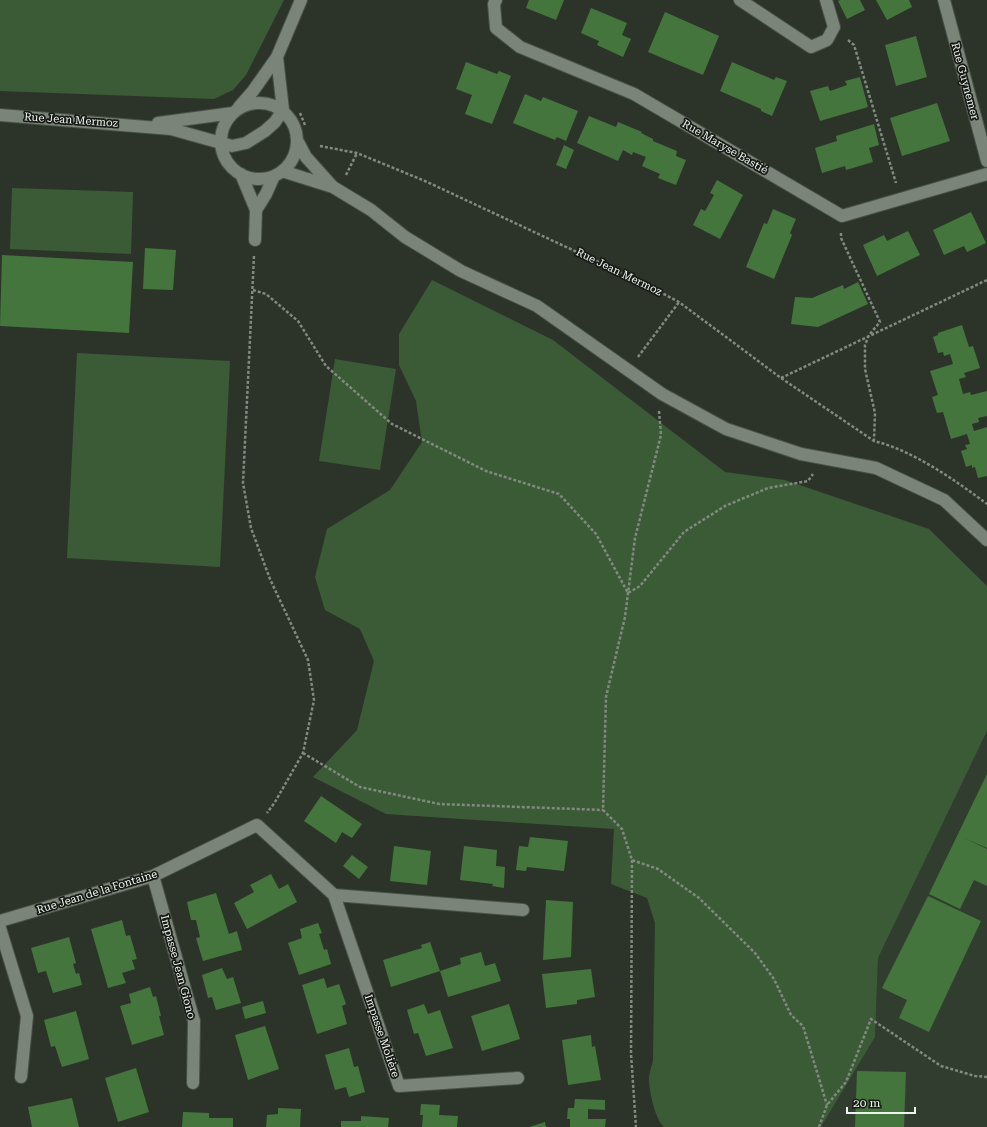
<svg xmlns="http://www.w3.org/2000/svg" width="987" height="1127" viewBox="0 0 987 1127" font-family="'Roboto Serif',serif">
	<rect width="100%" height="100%" fill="#2c342a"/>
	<path fill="#313e2f" d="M987,731v396h-166l54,-90 3,-79z"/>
	<path fill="#3b5b36" d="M0,0h284l-38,75 -13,15 -19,9 -214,-8z
		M12,188l121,4 -2,62 -121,-5z
		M432,280l121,60 172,132 60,8 144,49 58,57v145l-109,227 -3,79 -54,90h-157c-9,-8 -15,-36 -15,-48 0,-7 3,-13 4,-19l2,-137 -8,-25 -36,-14 3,-55 -228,-15 -73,-37 44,-47 17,-69 -14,-32 -35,-19 -10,-33 12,-48 63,-39 32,-48 -6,-41 -17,-36v-31z
		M77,353l153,8 -10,206 -153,-9z
		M335,359l61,10 -16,101 -61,-9z"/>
	<path fill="#44753c" d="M529,0h35l-8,20 -30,-12z
		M840,0h20l5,10 -18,9 -9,-18z
		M876,0h33l3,7 -25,13z
		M591,8l36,15 -5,12 9,4 -8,18 -26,-12 2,-4 -18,-8z
		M665,12l54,24 -16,39 -55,-23z
		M916,36l11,41 -31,9 -11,-41z
		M466,62l31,12 2,-3 12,5 -19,48 -27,-10 7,-19 -16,-6z
		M732,62l42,18 2,-3 11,4 -15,35 -11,-5v-2l-41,-18z
		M860,77l8,30 -48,14 -10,-30 18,-5 2,5 17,-6 -2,-4z
		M525,94l16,7 2,-4 35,14 -12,30 -9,-4 -2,3 -42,-17z
		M937,103l13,38 -48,15 -12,-38z
		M589,116l27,11 2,-5 24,10 -1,1 12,6v2l24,10 -1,5 10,4 -10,25 -18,-7 2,-4 -18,-8 4,-9 -13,-5 -1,3 -9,-5 -5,11 -41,-18z
		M874,124l5,21 -10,3 4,14 -27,8 -1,-4 -23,7 -7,-25 22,-7 -1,-5z
		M564,145l10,5 -8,19 -10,-4z
		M717,180l26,15 -23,44 -27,-14 8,-16 4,2 9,-16 -4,-2z
		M773,209l23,10 -6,14 2,2 -18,44 -28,-12 18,-44 3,1z
		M971,212l15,31 -19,9 -3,-6 -20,9 -11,-25z
		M908,231l12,24 -43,21 -14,-31 21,-10 3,6z
		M145,248l31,2 -3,40 -30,-1z
		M2,255l131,7 -4,71 -129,-7z
		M858,282l10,22 -50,23 -27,-3 4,-27 17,1 31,-13 1,4z
		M962,325l7,22 4,-1 7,22 -16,5 2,4 -7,2 4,15 7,-2 1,3 16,-4v25l-9,2 1,4 -7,2 2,7 13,-4v49l-9,2 -3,-11 -3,1v-3l-6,2 -5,-16 6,-2 -2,-4 5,-1 -3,-10 -16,5 -8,-27 -6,1 -5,-16 6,-2 -8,-24 23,-7 -3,-10 -6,2 -1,-4 -5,1 -5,-16 5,-2v-2z
		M987,774v74l-23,-10 23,11v37l-13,-6 -14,29 -31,-15z
		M321,796l41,28 -10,14 -10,-6 -6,11 -32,-22z
		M530,837l38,4 -4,30 -37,-4 -1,4 -10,-1 3,-24 9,1z
		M394,846l37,5 -4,34 -37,-4z
		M464,846l33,4 -1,16 9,1 -1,21 -12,-2 1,-2 -33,-4z
		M352,855l16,12 -9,12 -16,-13z
		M271,874l8,15 9,-5 9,18 -50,27 -13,-26 20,-11 -4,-7z
		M216,893l13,41 8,-3 5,19 -39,11 -7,-23 4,-1 -4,-17h-5l-4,-18z
		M928,896l53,25 -52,111 -30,-14 8,-18 -25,-12z
		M546,900l27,2 -2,55 -28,3z
		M122,920l4,16 4,-1 7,24 -5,1 3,9 -13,4 4,10 -18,5 -17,-59z
		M318,923l4,10 -3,1 5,16 3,-1 4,15 -32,11 -11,-32 14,-5 -2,-9z
		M69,937l7,26 -3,1 3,10 3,-1 3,12 -29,8 -7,-22 -8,2 -7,-25z
		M430,942l10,29 -49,16 -8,-27 39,-12 -1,-3z
		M481,952l4,14 10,-3 6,18 -53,16 -8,-26 21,-7 -1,-6z
		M222,968l5,11 6,-2 8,26 -25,7 -4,-13 -4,1 -6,-23z
		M591,969l4,28 -18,3v4l-31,4 -4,-34z
		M324,978l3,10 12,-4 7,20 -4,2 5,18 -30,10 -15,-49z
		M150,987l3,10 3,-1 5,20h-2l5,19 -32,10 -12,-39 11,-3 -2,-9z
		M263,1001l3,12 -21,6 -3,-12z
		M424,1004l4,10 12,-4 13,38 -27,8 -8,-23 -4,1 -7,-24z
		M509,1004l11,35 -38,12 -11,-35z
		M76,1011l13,48 -27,8 -7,-21 -4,1 -7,-27z
		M265,1026l14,43 -31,11 -13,-45z
		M591,1035l1,12 3,-1 6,34 -33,5 -6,-45z
		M349,1048l5,19 4,-1 7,26 -16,5 -3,-10 -11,3 -10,-35z
		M136,1068l13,44 -31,10 -13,-44z
		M857,1071l49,1 -2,55h-49z
		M72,1098l7,29h-47l-4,-20z
		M575,1099l30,1v10l-17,-1v10h18l-1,8h-35v-8h-3l1,-11h6z
		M421,1104l19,1 -1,10 19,1 -1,11h-35l1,-12h-3z
		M278,1108l23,1 -1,18h-34l1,-12 11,-1z
		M183,1112l26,1v5h24v9h-51z
		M361,1116l28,2 -1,9h-47v-6h20z
		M545,1122l1,5h-17z"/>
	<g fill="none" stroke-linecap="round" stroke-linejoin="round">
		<g stroke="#485047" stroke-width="14">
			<path id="minor" d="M496,0l-2,4 2,24 24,19 114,47 208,122 145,-42
				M740,0l71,47 16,-7 7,-13 -8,-27
				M944,0l43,161
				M277,57l6,53
				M221 141a38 38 0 1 1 76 0a38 38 0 1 1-76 0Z
				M239,107l14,-16 24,-34 24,-57
				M0,115l171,14 61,17 14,-3 19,-12 10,-9 8,-12
				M158,123l75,-10
				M297,140l9,17 26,29
				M282,171l51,16 38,23 34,27 56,34 76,35 125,88 64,35 75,25 75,14 68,32 43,40
				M241,174l15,36 -1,30
				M256,210l10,-16 8,-18
				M153,876l41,145 -1,62
				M334,895l189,15
				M0,921l153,-45 104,-51 77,70 65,191 119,-8
				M0,928l27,88 -6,61"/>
		</g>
		<path stroke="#828981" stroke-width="2.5" stroke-dasharray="3 2" stroke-linecap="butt" d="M848,40l6,5 42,138
			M300,113l5,12
			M320,146l37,7 68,28 214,100 40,21 102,76 93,63c38,9 81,39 113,63
			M346,175l11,-22
			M841,233v5l39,84 -11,13 -4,10v24l10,44 -1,27
			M254,256l-11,227 8,45 19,51 38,81 6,40 -11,53 -28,49 -8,11
			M253,290l13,4 32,27 28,45 66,58 94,47 73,23 37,40 32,59 12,-7 44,-54 41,-26 43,-18 40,-7 5,-7
			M638,357l41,-55
			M781,378l206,-98
			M659,411l2,24 -26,103 -10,79 -19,80 -3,113 19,19 10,31 26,9 41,29 56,55 19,26 17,36 12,11 24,79
			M303,753l57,34 79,17 164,6
			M632,860l-1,194 5,73
			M819,1127l8,-22 19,-23 25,-63 70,47 34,10 12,1"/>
		<use href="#minor" stroke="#7a8478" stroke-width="12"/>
	</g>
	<g text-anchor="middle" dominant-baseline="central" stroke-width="3.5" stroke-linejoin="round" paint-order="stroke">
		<g font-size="11" fill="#eef4ed" stroke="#171b16">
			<text transform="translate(965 81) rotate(75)">Rue Guynemer</text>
			<text transform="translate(71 120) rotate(4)">Rue Jean Mermoz</text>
			<text transform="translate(725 147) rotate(30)">Rue Maryse Bastié</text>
			<text transform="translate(619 272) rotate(26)">Rue Jean Mermoz</text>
			<text transform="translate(97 892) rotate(-17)">Rue Jean de la Fontaine</text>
			<text transform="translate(178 967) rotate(75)">Impasse Jean Giono</text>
			<text transform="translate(382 1036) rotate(71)">Impasse Molière</text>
		</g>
	</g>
	<path d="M847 1107v6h68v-6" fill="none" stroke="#eef4ed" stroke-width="2"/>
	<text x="853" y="1107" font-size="12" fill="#eef4ed" stroke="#171b16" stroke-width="3" paint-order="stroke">20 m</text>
</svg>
